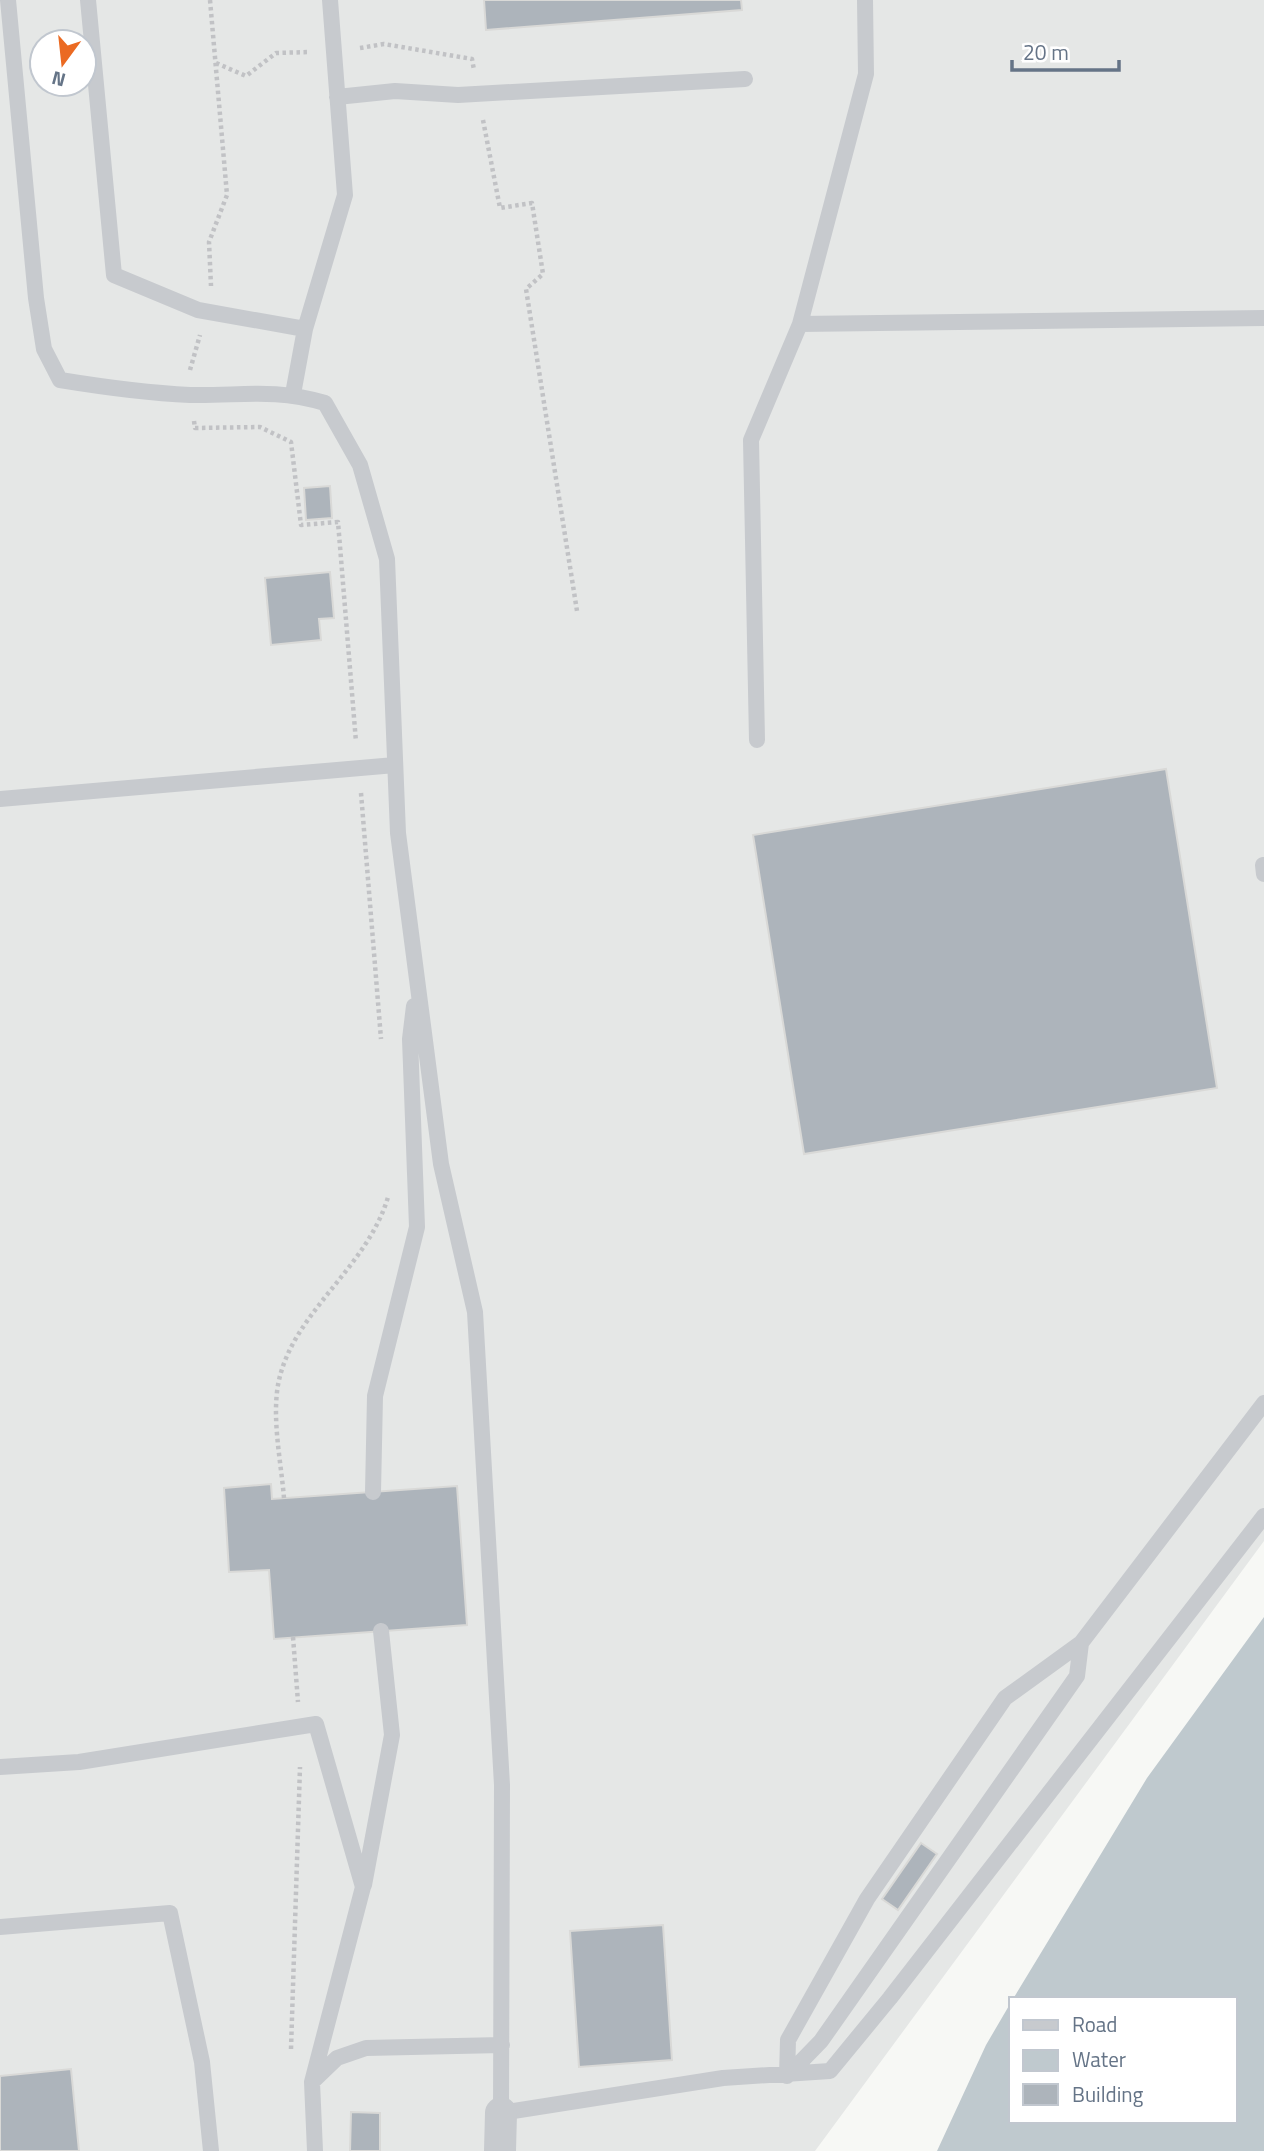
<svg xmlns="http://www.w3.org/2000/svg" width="1264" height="2151" viewBox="0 0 1264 2151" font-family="'Titillium Web',sans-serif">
	<rect width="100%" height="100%" fill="#f7f8f5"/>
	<path fill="#e5e7e6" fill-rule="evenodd" d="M0,0h1264v1541l-449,610h-815zM42,42h42v42h-42z"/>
	<path fill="#bfc9ce" d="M1264,1617v534h-327l49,-106 24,-41v117h224v-122h-221l134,-221z"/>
	<path fill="#adb4bb" stroke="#d9d9d7" stroke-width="2" d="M484,0h257l1,10 -256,20z
		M330,486l2,32 -26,2 -2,-32z
		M330,572l4,46 -15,1 2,21 -50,5 -6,-67z
		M1166,769l51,319 -413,66 -51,-319z
		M271,1484l1,15 185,-13 10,139 -193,14 -5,-69 -40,2 -5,-84z
		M921,1843l16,11 -39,56 -16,-11z
		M663,1925l9,135 -93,7 -9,-136z
		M71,2069l8,82h-79v-75z
		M351,2112l29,1v38h-30z"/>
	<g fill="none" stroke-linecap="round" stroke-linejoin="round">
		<path stroke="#c1c2c5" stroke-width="4.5" stroke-dasharray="3.5 3.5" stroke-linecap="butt" d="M210,0l17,195 -18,47 2,44
			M360,48l24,-4 88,15 2,11
			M216,63l30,13 30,-23 34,-1
			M483,120l17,88 32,-5 11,71 -17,15 51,322
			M190,370l10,-35
			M194,421l1,7 65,-1 31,15 10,83 37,-3 18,220
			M361,793l20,246
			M284,1498c-3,-36 -12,-78 -6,-113 13,-72 89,-116 110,-188
			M293,1637l5,65
			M291,2049l9,-282"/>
		<path stroke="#c7cace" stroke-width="16" d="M8,0l28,298 8,51 16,31c43,7 86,13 130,15 52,1 83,-7 135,8l35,62 27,94 11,274 43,331 34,148 27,473 -1,328 222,-35 107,-7 60,-73 374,-482
			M88,0l26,275 84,35 107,19
			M337,97l58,-6 63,4 287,-16
			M800,324l464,-6
			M293,394l12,-65 40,-134 -15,-195
			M757,740l-6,-300 49,-116 66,-250 -1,-74
			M0,799l395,-34
			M1263,865l1,9
			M373,1492l2,-96 42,-169 -7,-188 4,-33
			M0,1767l79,-5 237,-38 47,163 -51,195
			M364,1885l28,-150 -11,-104
			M0,1927l170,-14 32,149 9,89
			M787,2076l1,-36 79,-141 138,-201 76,-55 183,-240
			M787,2076l34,-35 256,-365 4,-33
			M315,2151l-3,-69 25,-24 29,-10 136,-3"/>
		<path stroke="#c7cace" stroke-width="32" d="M500,2151l1,-38"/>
	</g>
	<rect x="1009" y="1997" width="228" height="126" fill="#ffffff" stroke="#c1c7cf" stroke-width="2"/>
	<rect x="1023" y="2020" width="35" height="10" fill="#c7cace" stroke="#c1c7cf" stroke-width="2"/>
	<text x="1072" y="2032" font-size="21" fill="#657487">Road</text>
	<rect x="1023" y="2050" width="35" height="21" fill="#bfc9ce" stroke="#c1c7cf" stroke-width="2"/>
	<text x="1072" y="2067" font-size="21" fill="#657487">Water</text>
	<rect x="1023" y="2084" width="35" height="21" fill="#adb4bb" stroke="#c1c7cf" stroke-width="2"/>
	<text x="1072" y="2102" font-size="21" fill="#657487">Building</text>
	<g transform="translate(63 63) rotate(195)"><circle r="33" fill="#ffffff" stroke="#c1c7cf" stroke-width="2"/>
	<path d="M0-5L12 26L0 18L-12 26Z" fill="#eb6a22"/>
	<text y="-10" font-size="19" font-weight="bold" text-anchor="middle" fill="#657487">N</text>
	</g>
	<path d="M1012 60v10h107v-10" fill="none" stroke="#657487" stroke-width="3.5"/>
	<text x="1023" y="60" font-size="21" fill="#657487" stroke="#ffffff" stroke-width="5" paint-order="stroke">20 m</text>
</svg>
